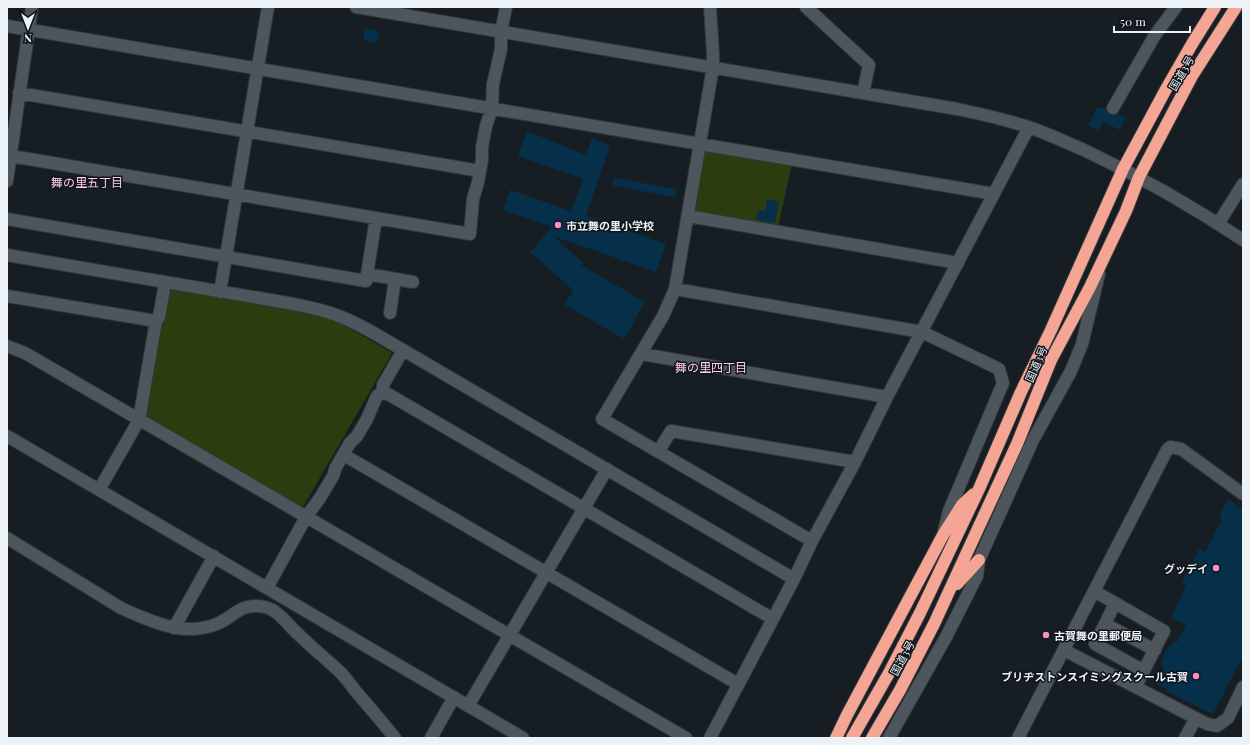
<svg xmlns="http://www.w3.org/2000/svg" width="1250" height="745" viewBox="0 0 1250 745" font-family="'Playfair Display','Noto Sans JP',serif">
	<rect width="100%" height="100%" fill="#161e23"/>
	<path fill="#2d3c0f" d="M708,150l84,13 -14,64 -82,-14 -2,-3 10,-58z
		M172,286l122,24 43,11 55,32 -89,154 -157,-89 14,-95z"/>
	<path fill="#063049" d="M365,28l14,3 -2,12 -14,-3z
		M1097,108h9l1,4 3,3h3l5,-1 8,4 -6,12 -17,-8 -4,9 -11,-6z
		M527,131l59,24 6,-16 18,6 -24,71 80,28 -10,28 -103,-36 30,27 -2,2 64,37 -21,37 -59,-34 8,-15 -43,-38 22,-25 -49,-17 7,-20 61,21 12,-32 -65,-23z
		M614,178l62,11 -1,8 -62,-11z
		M767,199l12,3 -4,21 -19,-3 2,-10 7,1z
		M1228,499l15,11v146l-30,58 -3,-2v1l-44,-22v-2l-10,-5 8,-16 -2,-3v-4l2,-3v-5l9,-11h4l9,-17 -15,-7 15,-33 -4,-2 17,-34 6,3 17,-33 -3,-2z"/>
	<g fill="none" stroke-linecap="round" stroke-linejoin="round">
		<g stroke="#32373b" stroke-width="14">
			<path id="minor" d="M356,7l601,102c24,5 47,10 71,18 19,6 37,15 56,23 55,26 108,56 159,90
				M710,7l3,47v13l-38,222 -12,27 -61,103 210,122
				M806,7l63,58 -6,28
				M7,26l987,168
				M19,93l461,78
				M1113,108l42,-73 21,-28
				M11,156l459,78 3,-35 5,-17 4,-22v-13l4,-21 6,-18 1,-24 8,-35v-17l5,-25
				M7,181l25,-174
				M688,216l270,47
				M7,219l359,62 10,-63
				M1218,224l25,-40
				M7,255l287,49c14,3 29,6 42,11 24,8 45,23 67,35l391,229
				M367,274l46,8
				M675,289l247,43 77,37 4,14 -54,128 -5,20
				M220,292l48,-285
				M7,296l149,25
				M390,313l5,-34
				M7,346l18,7 661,385
				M642,354l245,43
				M382,394l1,-9 20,-35
				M7,436l516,302
				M658,452l13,-21 184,31
				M344,455l394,229
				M99,490l40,-70 17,-99 3,-4 6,-34
				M7,538l114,70c31,14 65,30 98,15 15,-7 21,-18 38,-17 19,0 27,15 39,26 14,14 30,27 45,41 6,6 11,14 17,21 13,15 25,29 37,44
				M267,588l39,-71 14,-19 13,-22 3,-9 14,-24 7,-7 10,-17 9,-21 2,-3 4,-1h6l385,225
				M1094,591l70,40 -28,55
				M1115,603l-10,21 50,26
				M1105,624l-10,20 49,27
				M174,628l40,-72
				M1064,650l143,74 10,2 11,-8 15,-31
				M468,706l139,-237
				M431,738l23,-41
				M710,738l84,-159 18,-38 43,-79 32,-65 142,-270
				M889,738l57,-101 31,-61 2,-16 54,-120 38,-69 11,-27 17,-70
				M1018,738l149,-288 3,-3 11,2 62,45
				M1185,738l11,-20"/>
		</g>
		<g stroke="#32373b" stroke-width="14">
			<path id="highway" d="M957,584l22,-24
				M836,738l11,-23 96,-180 19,-30 12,-11
				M852,738l37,-65 31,-60 59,-124 42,-97 30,-62 72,-161 42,-78 27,-47 23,-37
				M872,738l28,-48 34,-66 83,-180 34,-84 39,-73 36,-76 13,-34 53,-101 44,-69"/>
		</g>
		<use href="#minor" stroke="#4e565d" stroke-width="12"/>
		<use href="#highway" stroke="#f5a593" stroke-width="12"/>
	</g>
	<g fill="#f98fc9" stroke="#0e141a" stroke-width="1.5">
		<circle cx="558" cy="225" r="4"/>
		<circle cx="1216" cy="568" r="4"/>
		<circle cx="1046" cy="635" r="4"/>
		<circle cx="1196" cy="676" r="4"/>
	</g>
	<g text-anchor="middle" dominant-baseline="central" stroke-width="3" stroke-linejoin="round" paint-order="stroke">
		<g font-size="11" fill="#edf2f6" stroke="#0e141a">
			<text transform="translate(1181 73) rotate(-60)">国道3号</text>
			<text transform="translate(1036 364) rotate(-66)">国道3号</text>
			<text transform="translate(902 658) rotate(-62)">国道3号</text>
		</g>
		<g font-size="11" font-weight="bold" fill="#edf2f6" stroke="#0e141a" text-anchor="start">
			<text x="566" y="225">市立舞の里小学校</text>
			<text x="1208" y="568" text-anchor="end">グッデイ</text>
			<text x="1054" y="635">古賀舞の里郵便局</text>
			<text x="1188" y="676" text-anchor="end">ブリヂストンスイミングスクール古賀</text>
		</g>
		<g font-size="12" fill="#fecfe6" stroke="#0e141a">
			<text x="87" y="182">舞の里五丁目</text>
			<text x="711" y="367">舞の里四丁目</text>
		</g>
	</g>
	<rect width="1250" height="745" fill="none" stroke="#edf2f6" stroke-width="16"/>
	<g transform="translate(28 28) rotate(180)" stroke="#0e141a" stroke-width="3" paint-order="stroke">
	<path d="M0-3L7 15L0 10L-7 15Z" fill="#edf2f6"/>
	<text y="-6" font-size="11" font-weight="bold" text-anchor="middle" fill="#edf2f6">N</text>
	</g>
	<path d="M1114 26v6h76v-6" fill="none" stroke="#edf2f6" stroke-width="2"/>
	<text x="1120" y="26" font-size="12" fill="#edf2f6" stroke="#0e141a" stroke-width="3" paint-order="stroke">50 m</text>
</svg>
